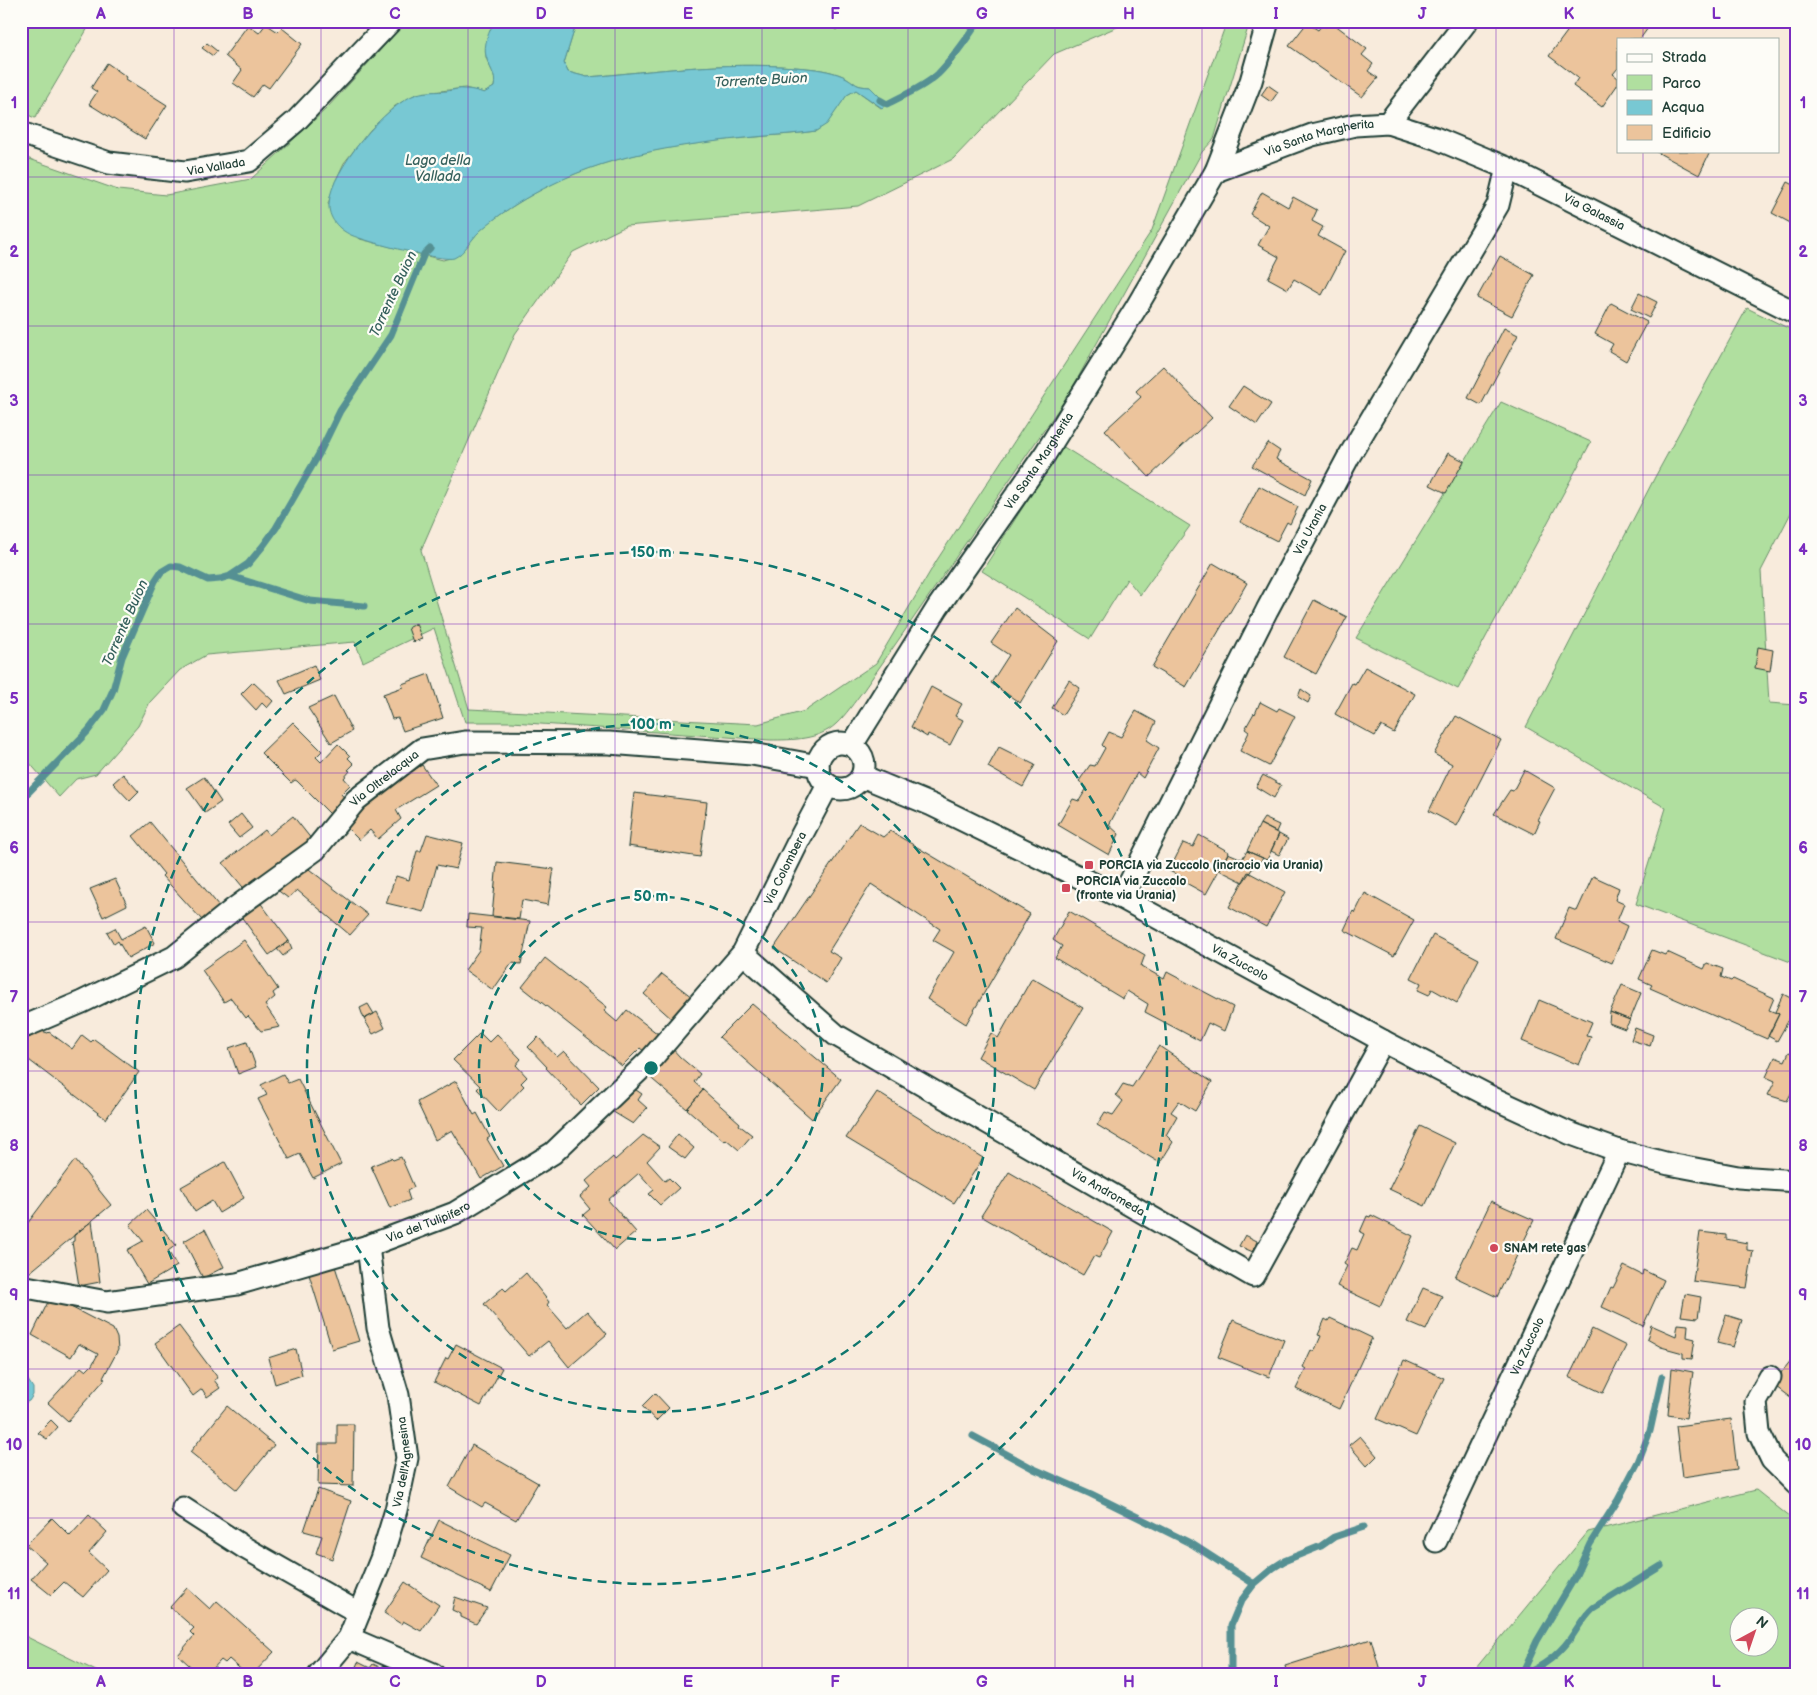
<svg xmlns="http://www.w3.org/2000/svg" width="1817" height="1695" viewBox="0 0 1817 1695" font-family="'Balsamiq Sans',sans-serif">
	<rect width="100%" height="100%" fill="#f8ebdc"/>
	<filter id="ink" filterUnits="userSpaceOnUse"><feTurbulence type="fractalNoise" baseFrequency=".02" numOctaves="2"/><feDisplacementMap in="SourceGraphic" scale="10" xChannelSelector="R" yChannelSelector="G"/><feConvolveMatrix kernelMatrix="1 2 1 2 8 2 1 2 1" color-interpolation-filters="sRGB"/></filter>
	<g filter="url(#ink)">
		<path fill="#b0df9f" stroke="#688e6a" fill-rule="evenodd" d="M21,21h71l-57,97 -14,-6z
			M407,21h88c-4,6 -11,29 -9,36 3,11 11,17 8,30l-10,6 -19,-5 -49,6 -21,12 -25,24 -26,33 -9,19 -7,22 32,35 83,21c22,-4 27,-22 43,-35 21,-16 44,-30 68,-42 62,-30 133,-40 202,-46 20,-2 40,-3 60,-6l11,-8 20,-28 9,-5 25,18 -11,-21c-15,-1 -12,-2 -23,-9 -11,-6 -28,-9 -41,-10 -69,-7 -137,1 -206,8l-13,1 -19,-5 -4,-9 13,-42h554l-77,33 -101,105 -95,47 -232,20 -53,26 -58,82 -94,216 48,159 289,15 47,-13 71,-48 61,-103 215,-330 75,-209h23l-36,118 -12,13 -133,242 -206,297c-8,10 -17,24 -27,33 -17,16 -44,16 -66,16l-258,-18h-47l-31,-94 -71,34 -8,-20 -149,13 -26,15 -30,32 -12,24 -42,48 -20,5 -17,18 -38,-44v-597l97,34 48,5 85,-16 75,-70z
			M1747,308l49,24v171l-35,68 8,132 27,2v259l-160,-60 30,-96 -140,-81 129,-250z
			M1501,402l90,40 -133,247 -102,-51z
			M1062,446l128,80 -50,69 -13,-16 -37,60 -108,-68z
			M1756,1490l40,32v152h-325l117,-142zM1740,1618h30v30h-30z
			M21,1634l81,40h-81z"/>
		<path fill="#78c8d3" stroke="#549093" d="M495,21h82l-13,42 4,9 19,5 13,-1c69,-7 137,-15 206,-8 13,1 30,4 41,10 11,7 8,8 23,9l17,17 -5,4 -26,-18 -9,5 -20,29 -11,7c-20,3 -40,4 -61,6 -68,7 -140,16 -202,47 -25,12 -52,28 -73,47 -9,8 -15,22 -26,27 -11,4 -90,-17 -103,-23 -13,-6 -23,-17 -22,-32 2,-33 57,-99 88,-109 9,-3 20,-2 30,-3 6,-1 12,-3 18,-2 7,0 13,2 19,4l10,-6c3,-12 -5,-19 -8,-31 -3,-10 3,-26 9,-35z
			M21,1369l12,19v7l-4,6 -7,3z"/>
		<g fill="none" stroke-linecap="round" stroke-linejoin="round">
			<path stroke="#549093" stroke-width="7" d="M880,100l7,4c17,-9 37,-17 51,-30 16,-16 28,-35 41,-53
				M230,576l80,25 54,5
				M21,800l67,-69 16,-21 9,-20 9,-33 33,-76 6,-9 10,-6 9,1 28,13 12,-1 10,-3 18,-12 15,-18 13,-18 43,-74 21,-43 51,-76 33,-81 6,-6
				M973,1436l61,33 57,25 101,50 62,40
				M1231,1674v-49l10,-24 13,-17 19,-16 11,-7 37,-15 13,-9 30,-10
				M1522,1674l15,-33 38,-64 15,-33 28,-44 20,-38 12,-31 12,-54
				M1524,1674c18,-7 35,-20 46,-35 8,-11 13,-22 23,-31l68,-42"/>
		</g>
		<path fill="#ecc49c" stroke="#1f3d34" d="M828,21h16l-8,9z
			M1330,21l37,28 -5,6 11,9 -5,7 10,7 -16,19 -73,-51 18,-23 11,7 4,-5 4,2z
			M1575,21h24l6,4 3,-4h40l3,3 -11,15h-22v29l-5,6 5,4v6l-16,23 -29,-21 5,-8 -29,-22z
			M266,24l12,8 4,-4 20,16 -33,44 -6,-4 -10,13 -20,-14 9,-13 -17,-14 23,-31 11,8z
			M207,43l10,8 -4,5 -11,-8z
			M107,63l20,14 -1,2 41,26 -22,34 -56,-35 8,-12 -6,-4z
			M1268,85l10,7 -7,10 -10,-7z
			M1655,151h54v3l-10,21z
			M1788,182l8,4v40l-24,-13z
			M1262,192l26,15 5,-10 24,13 -5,11 11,6 -5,9 27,15 -23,44 -28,-16 -6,10 -20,-11 11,-21 -21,-12 11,-19 -19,-12z
			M1500,256l34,19 -22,41 -35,-18z
			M1639,293l18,9 -8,16 -18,-9z
			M1611,303l36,19 -21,39 -17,-10 4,-7 -18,-10z
			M1504,328l14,7 -37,70 -13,-7z
			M1163,366l49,52 -63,59 -44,-47 36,-33 -5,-6z
			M1243,386l28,18 -14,21 -28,-19z
			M1268,443l12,8 -4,8 36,20 -7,16 -53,-29z
			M1448,453l16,8 -18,32 -16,-8z
			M1259,486l39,21 -8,17 -3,-2 -10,19 -37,-19z
			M1213,563l34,20 -61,104 -34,-20z
			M1314,600l33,17 -31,57 -32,-17z
			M1015,608l43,33 -38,62 -29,-20 18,-28 -18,-12z
			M416,624l6,15 -9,3 -5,-14z
			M1758,647l15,3 -3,21 -15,-3z
			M314,665l6,15 -34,14 -7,-14z
			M1365,667l50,27 -21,39 -13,-7 -6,10 -40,-22 17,-31 3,1z
			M429,674l14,44 -40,13 -5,-13 -6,1 -9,-25 20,-7 -1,-3z
			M1069,680l11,8 -17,27 -11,-7z
			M253,682l20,19 -6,7 -5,-5 -6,7 -15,-16z
			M931,687l31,17 -7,12 8,4 -13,25 -22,-11 -1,3 -16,-10z
			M1301,689l10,7 -3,7 -10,-6z
			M334,696l18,35 -21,12 -23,-35z
			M1260,702l17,9 2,-3 16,8 -26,50 -29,-15 9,-19 -4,-3 9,-16 1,1z
			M1136,711l20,11 -9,18 12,8 -16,30 -6,-5 -28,52 10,9 -10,21 -51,-30 15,-26 6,2 8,-13 -8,-7 11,-16 5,1 10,-18 -3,-3 7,-13 12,5z
			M1456,716l45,24 -44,86 -28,-15 23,-47 -18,-10z
			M293,722l29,29 -6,6 5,5 17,-18 12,12 -2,2 6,6 -6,6 2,1 -6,7 6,7 -9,9 7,8 -15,15 -36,-36 -2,-1 -4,3 -30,-30z
			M999,747l36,18 -12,22 -35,-20z
			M422,765l14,20 -40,25 5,9 -23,20 -8,-9 -11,10 -14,-14 26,-29z
			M1524,770l31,18 -17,32 2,1 -6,13 -40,-20 16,-24 3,1z
			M123,774l16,18 -9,9 -17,-18z
			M1263,775l18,10 -7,13 -18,-11z
			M204,777l17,25 -16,11 -18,-25z
			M634,793l73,9 -7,55 -72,-11z
			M241,814l11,14 -13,10 -11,-13z
			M293,816l19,24 -65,52 -24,-29 42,-33 4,5z
			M1264,818l15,7 -3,7 -16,-8z
			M150,822l69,84 -17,14 -40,-44 2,-2 -31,-38z
			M859,823l24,14 7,-6 140,83 -64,110 -39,-25 27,-47 -21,-12 7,-11 -69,-45 -42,67 12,7 -15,25 -52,-35z
			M1260,824l19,10 -12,26 -20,-9z
			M427,834l36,9 -7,26 -19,-4 -13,47 -38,-9 10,-27 13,4 8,-29h4z
			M1279,834l9,5 -9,16 -8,-4z
			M1199,835l30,17 -23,42 -20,-11 2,-3 -19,-9 14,-28 10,4z
			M1247,851l16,7 -6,8 -2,-1 -12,17 -24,-12 9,-17 14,6z
			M497,862l57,7 -6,36 -26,-5 -3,19 -27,-3z
			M305,866l63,49 -18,20 -53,-45 -9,8 -12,-9z
			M1248,872l37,20 -19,35 -37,-20z
			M1593,876l26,12 -4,12 9,4 -7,17 10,5 -15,37 -56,-24 13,-31 8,3z
			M115,879l12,26 -24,12 -13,-28z
			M1365,893l49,27 -20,36 -50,-26 9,-19 2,2z
			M259,901l30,40 -20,14 -29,-40z
			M1069,911l76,44 -4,11 23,13 3,-7 66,35 -9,24 -16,-8 -8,18 -55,-29 3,-8 -21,-13 -4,8 -68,-41 7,-12 -9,-6z
			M468,914l62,7 -9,43 -9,-1 -19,27 -28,-20 14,-20 3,-22 -15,-1z
			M146,926l9,17 -27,15 -10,-17 -4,3 -7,-12 8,-4 6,11z
			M1433,935l46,24 -22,44 -25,-14 -3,6 -11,-5 3,-7 -10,-5z
			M244,940l34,49 -5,4 2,4 -10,8 15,22 -19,4 -13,-15 -2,2 -15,-20 -7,4 -22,-32z
			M289,941l3,8 -9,7 -6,-7z
			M1652,950l13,5 2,-3 37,17 3,-6 16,6 -2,8 10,4 2,-2 41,19 -5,12 10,4 -12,25 -117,-51 2,-3 -13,-6z
			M545,958l62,49 -3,4 13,11 10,-12 31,24 -13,18 -5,-4 -18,18 -100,-79z
			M662,974l30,23 -19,23 -29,-26z
			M1032,978l51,30 -49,82 -56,-33 13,-24 7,5z
			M1622,985l19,8 -11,27 -20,-8z
			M1783,994l13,7v6l-19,34 -9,-5 11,-22 -4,-2z
			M1539,1000l53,22 -6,14 5,1 -12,28 -57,-24z
			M368,1004l6,10 -10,5 -4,-11z
			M752,1004l89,75 -29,40 -93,-82z
			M377,1012l8,16 -12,6 -9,-15z
			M1610,1012l20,8 -5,9 -16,-6z
			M1796,1016v20l-8,-3z
			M1635,1028l18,7 -3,11 -19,-6z
			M41,1031l7,2 1,-1 23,17 10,-14 9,7 3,-3 45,33 -33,47 -85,-65v-12z
			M480,1033l9,9 8,-8 24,25 -5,6 11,12 -6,6 3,3 -25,26 -22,-23 3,-3 -27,-26z
			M538,1037l19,20 7,-6 35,36 -18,18 -35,-37 1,-1 -19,-20z
			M247,1042l9,25 -18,7 -9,-26z
			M670,1046l10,11 20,17 -6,8 9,8 -16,19 -41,-35z
			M1159,1046l53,36 -17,29 -16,-10 -8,11 6,4 -11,19 7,7 -13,21 -63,-38 8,-13 8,3 10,-14 -7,-6 7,-11 9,3z
			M1789,1052l7,3v34l-2,-1 -7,13 -19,-6 7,-14 -9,-4 9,-20 10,4z
			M283,1074l5,9 10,-4 43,85 -28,14 -13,-24 -11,5 -31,-60 9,-4 -6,-10z
			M456,1081l18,34 3,-2 13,24 -3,2 16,27 -22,13 -29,-49 -17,10 -18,-38z
			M633,1088l9,6 -4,6 9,8 -14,16 -23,-14z
			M703,1090l37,33 -1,2 13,10 -13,15 -13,-11 -2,2 -37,-32z
			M877,1092l106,66 -29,45 -108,-65z
			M1420,1126l35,17 -30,63 -36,-17z
			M678,1134l16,14 -9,11 -17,-12z
			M643,1135l17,12 -13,14 18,20 4,-3 10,10 -19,17 -11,-11 5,-4 -15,-17 -31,27 28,32 -21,18 -32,-35 7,-6 -10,-12 11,-10 -5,-6 27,-24 2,3z
			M401,1157l13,30 -7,4 3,9 -20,8 -19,-42 20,-8 2,2z
			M75,1160l36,45 -82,68 -8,-9v-32z
			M225,1162l19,36 -25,15 -7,-12 -17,11 -14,-25z
			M1009,1172l104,60 -14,26 -5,-2 -11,19 -102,-59z
			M1491,1201l43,19 -37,77 -42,-20z
			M146,1210l30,35 -8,6 9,15 -30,18 -20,-34 16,-9 -13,-16z
			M1371,1215l42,21 -33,70 -43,-20 10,-20 -3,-2 8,-16 5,2 7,-16 -4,-2 7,-16 3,1z
			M92,1221l8,61 -21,4 -7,-44 2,-1v-6z
			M205,1229l19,38 -21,11 -19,-37z
			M1700,1232l26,3v4l21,4v7l6,1 -6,37 -54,-7z
			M1245,1235l12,6 -4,11 -14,-6z
			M333,1260l26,81 -27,8 -25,-81z
			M1624,1266l18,9 1,-5 21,10 -21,46 -41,-19 9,-20 2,1z
			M526,1273l23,29 -2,3 20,23 20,-17 20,23 -38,33 -21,-26 -19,15 -45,-52 19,-16 3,3z
			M1423,1288l19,8 -16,34 -19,-8z
			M1685,1294l16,3 -3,21 -17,-2z
			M48,1302l17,2 48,25 4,9 1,12 -15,28 2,1 -37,42 -20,-18 33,-36 5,4 6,-6 6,-11 -19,-10 -8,13 -39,-22z
			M1726,1315l16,5 -9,27 -16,-4z
			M1330,1318l42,20 -33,71 -43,-20 10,-20 -3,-2 8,-17 3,2 7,-16 -3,-1 7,-16 3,2z
			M1233,1320l51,20 -15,37 -51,-20z
			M1678,1324l10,1 -1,12 8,2 -3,20 -9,-1v-5l-22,-6 -14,-8 4,-14 25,11z
			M179,1326l39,52 -4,2 6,8 -13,9 -5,-8 -9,7 -38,-53z
			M1592,1329l34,17 -23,47 -34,-16z
			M456,1344l46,24 -21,38 -47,-24 12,-24 2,1z
			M296,1349l6,26 -27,9 -7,-26z
			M1796,1354v48l-24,-18z
			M1404,1360l40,18 -28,58 -39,-17z
			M1672,1368l21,4 -7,46 -18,-3z
			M655,1393l14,15 -13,13 -14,-15z
			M227,1406l47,39 -37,45 -47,-38z
			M1731,1419l6,50 -55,8 -6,-51z
			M51,1420l7,7 -11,12 -9,-6z
			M337,1424h17l-1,62 -35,-1 1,-41h18z
			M1360,1436l17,20 -10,10 -18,-21z
			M472,1445l66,38 -22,37 -31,-17 -3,4 -33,-20z
			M318,1489l33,12 -19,58 -16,-6 6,-17 -18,-5z
			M89,1515l18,17 -18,21 18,17 -24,27 -19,-15 -13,13 -20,-16 15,-17 -20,-17 26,-27 18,18z
			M439,1520l71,35 -19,37 -70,-34z
			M405,1582l34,23 -18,26 -18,-10 -2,3 -17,-11z
			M187,1588l23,21 7,-8 57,51 -21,22h-7l-17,-15 -4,4 -4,-3 -13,14h-9l-21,-19 16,-19 -4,-4 4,-4 -24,-21z
			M455,1597l32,11 -11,16 -15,-7v-3l-9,-4z
			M1371,1639l10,35h-94l-2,-8z
			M358,1662l12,6 3,-4 21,10h-41z"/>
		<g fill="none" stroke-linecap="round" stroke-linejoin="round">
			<g stroke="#1f3d34" stroke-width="25">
				<g id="street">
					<path id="s1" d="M1388,123l47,15 72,30 289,145"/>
					<path id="s2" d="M21,133l88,30 76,9 64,-11 47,-40 95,-100"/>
					<path id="s3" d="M1216,171l96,-36 43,-10 33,-2 79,-102"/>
					<circle cx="841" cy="766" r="23"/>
					<path id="s4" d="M852,745l86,-138 107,-153 91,-146 80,-137 35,-90 17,-60"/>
					<path id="s5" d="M862,776l70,29 190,93 261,143 112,58 74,34 50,18 50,13 69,13 58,4"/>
					<path id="s6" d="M1122,898l145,-288 81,-152 150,-253 9,-37"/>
					<path id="s7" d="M743,953l93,82 417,241 130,-235"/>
					<path id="s8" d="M21,1028l61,-26 92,-45 61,-49 80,-58 41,-50 66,-51 43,-7 144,1 143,11 66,12"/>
					<path id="s9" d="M21,1286l86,16 130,-18 131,-38 87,-33 98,-60 98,-94 92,-106 55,-111 30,-57"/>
					<path d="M1770,1377l-14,25 3,31 13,27 24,24"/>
					<path d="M183,1508l62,40 114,65"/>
					<path id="s10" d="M1436,1541l183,-390"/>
					<path d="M349,1638l84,36"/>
					<path id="s11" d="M319,1674l30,-36 32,-79 15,-49 11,-52 -9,-63 -20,-67 -10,-82"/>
				</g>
			</g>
			<use href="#street" stroke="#fdfcf7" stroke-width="21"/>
		</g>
	</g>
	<path fill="none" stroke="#7b2cbf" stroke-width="1" stroke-opacity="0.55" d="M174,21v1653M321,21v1653M468,21v1653M615,21v1653M762,21v1653M908,21v1653M1055,21v1653M1202,21v1653M1349,21v1653M1496,21v1653M1643,21v18M1643,151v1523M21,177h1775M21,326h1775M21,475h1775M21,624h1775M21,773h1775M21,922h1775M21,1071h1775M21,1220h1775M21,1369h1775M21,1518h1775"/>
	<g fill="none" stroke="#0f766e" stroke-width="2.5" stroke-dasharray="9 6">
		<circle cx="651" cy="1068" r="172"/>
		<circle cx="651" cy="1068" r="344"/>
		<circle cx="651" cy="1068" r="516"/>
	</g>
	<g fill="#d1495b" stroke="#fdfcf7" stroke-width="2">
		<rect x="1084" y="860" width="10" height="10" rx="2.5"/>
		<rect x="1061" y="883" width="10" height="10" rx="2.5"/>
		<circle cx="1494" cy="1248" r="5"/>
	</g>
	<g text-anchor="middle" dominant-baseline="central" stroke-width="4.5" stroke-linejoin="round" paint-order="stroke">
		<g font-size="12" fill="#1f3d34" stroke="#fdfcf7">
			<text stroke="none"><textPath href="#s3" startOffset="109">Via Santa Margherita</textPath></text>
			<text stroke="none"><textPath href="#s2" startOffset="201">Via Vallada</textPath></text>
			<text stroke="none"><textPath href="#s1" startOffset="225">Via Galassia</textPath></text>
			<text stroke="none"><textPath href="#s4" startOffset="340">Via Santa Margherita</textPath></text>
			<text stroke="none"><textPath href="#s6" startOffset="414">Via Urania</textPath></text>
			<text stroke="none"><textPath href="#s8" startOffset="446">Via Oltrelacqua</textPath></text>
			<text stroke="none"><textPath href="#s9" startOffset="934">Via Colombera</textPath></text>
			<text stroke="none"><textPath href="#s5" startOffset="422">Via Zuccolo</textPath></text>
			<text stroke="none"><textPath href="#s7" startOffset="438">Via Andromeda</textPath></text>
			<text stroke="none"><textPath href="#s9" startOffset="420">Via del Tulipifero</textPath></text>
			<text stroke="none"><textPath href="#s10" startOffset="215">Via Zuccolo</textPath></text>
			<text stroke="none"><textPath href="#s11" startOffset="232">Via dell'Agnesina</textPath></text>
		</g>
		<g font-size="12" font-weight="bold" fill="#1f3d34" stroke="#fdfcf7" text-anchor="start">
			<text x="1099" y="865">PORCIA via Zuccolo (incrocio via Urania)</text>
			<text x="1076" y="881">PORCIA via Zuccolo<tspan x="1076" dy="14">(fronte via Urania)</tspan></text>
			<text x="1504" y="1248">SNAM rete gas</text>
		</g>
		<g font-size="14" font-style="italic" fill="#35605c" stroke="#fdfcf7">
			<text transform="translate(761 80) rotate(-3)">Torrente Buion</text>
			<text x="438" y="160">Lago della<tspan x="438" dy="16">Vallada</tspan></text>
			<text transform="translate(393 294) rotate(-65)">Torrente Buion</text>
			<text transform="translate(125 623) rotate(-66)">Torrente Buion</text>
		</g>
	</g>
	<circle cx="651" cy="1068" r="8" fill="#0f766e" stroke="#fdfcf7" stroke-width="2.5"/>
	<g font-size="15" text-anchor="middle" font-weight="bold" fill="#0f766e" stroke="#fdfcf7" stroke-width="4.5" stroke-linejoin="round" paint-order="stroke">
		<text x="651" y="557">150 m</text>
		<text x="651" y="729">100 m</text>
		<text x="651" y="901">50 m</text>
	</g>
	<rect width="1817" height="1695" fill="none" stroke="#fdfcf7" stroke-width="55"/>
	<rect x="1617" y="38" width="162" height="115" fill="#fdfcf7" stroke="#a4b0a9"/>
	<rect x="1627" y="54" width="25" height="8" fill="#fdfcf7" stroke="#a4b0a9"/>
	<text x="1662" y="62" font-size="15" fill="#1f3d34">Strada</text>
	<rect x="1627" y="75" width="25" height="15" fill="#b0df9f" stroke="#a4b0a9"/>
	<text x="1662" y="88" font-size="15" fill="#1f3d34">Parco</text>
	<rect x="1627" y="100" width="25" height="15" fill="#78c8d3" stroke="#a4b0a9"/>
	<text x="1662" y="112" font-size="15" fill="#1f3d34">Acqua</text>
	<rect x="1627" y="125" width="25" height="15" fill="#ecc49c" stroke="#a4b0a9"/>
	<text x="1662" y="138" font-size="15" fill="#1f3d34">Edificio</text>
	<g transform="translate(1754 1632) rotate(40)"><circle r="24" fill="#fdfcf7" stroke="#a4b0a9"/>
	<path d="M0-4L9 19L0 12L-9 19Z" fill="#d1495b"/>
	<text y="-8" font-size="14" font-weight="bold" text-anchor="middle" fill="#1f3d34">N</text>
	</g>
	<rect x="28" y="28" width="1762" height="1640" fill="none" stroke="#7b2cbf" stroke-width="2"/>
	<g font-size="16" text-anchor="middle" font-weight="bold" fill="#7b2cbf">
		<text x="101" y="19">A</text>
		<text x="248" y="19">B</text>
		<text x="395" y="19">C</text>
		<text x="541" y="19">D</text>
		<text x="688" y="19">E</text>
		<text x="835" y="19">F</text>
		<text x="982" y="19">G</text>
		<text x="1129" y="19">H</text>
		<text x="1276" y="19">I</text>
		<text x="1422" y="19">J</text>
		<text x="1569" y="19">K</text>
		<text x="1716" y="19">L</text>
		<text x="14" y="108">1</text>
		<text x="1803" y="108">1</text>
		<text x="14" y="257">2</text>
		<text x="1803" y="257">2</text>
		<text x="14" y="406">3</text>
		<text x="1803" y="406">3</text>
		<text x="14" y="555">4</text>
		<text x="1803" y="555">4</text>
		<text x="14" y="704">5</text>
		<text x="1803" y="704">5</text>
		<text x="14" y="853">6</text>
		<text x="1803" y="853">6</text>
		<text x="14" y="1002">7</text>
		<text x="1803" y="1002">7</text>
		<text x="14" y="1151">8</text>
		<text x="1803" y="1151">8</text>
		<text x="14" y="1300">9</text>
		<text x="1803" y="1300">9</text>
		<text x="14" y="1450">10</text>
		<text x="1803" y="1450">10</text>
		<text x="14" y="1599">11</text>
		<text x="1803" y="1599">11</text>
		<text x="101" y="1687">A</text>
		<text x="248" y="1687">B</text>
		<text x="395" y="1687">C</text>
		<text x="541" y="1687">D</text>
		<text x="688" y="1687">E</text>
		<text x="835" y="1687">F</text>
		<text x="982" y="1687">G</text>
		<text x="1129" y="1687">H</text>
		<text x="1276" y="1687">I</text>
		<text x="1422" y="1687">J</text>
		<text x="1569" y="1687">K</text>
		<text x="1716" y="1687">L</text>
	</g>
</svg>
